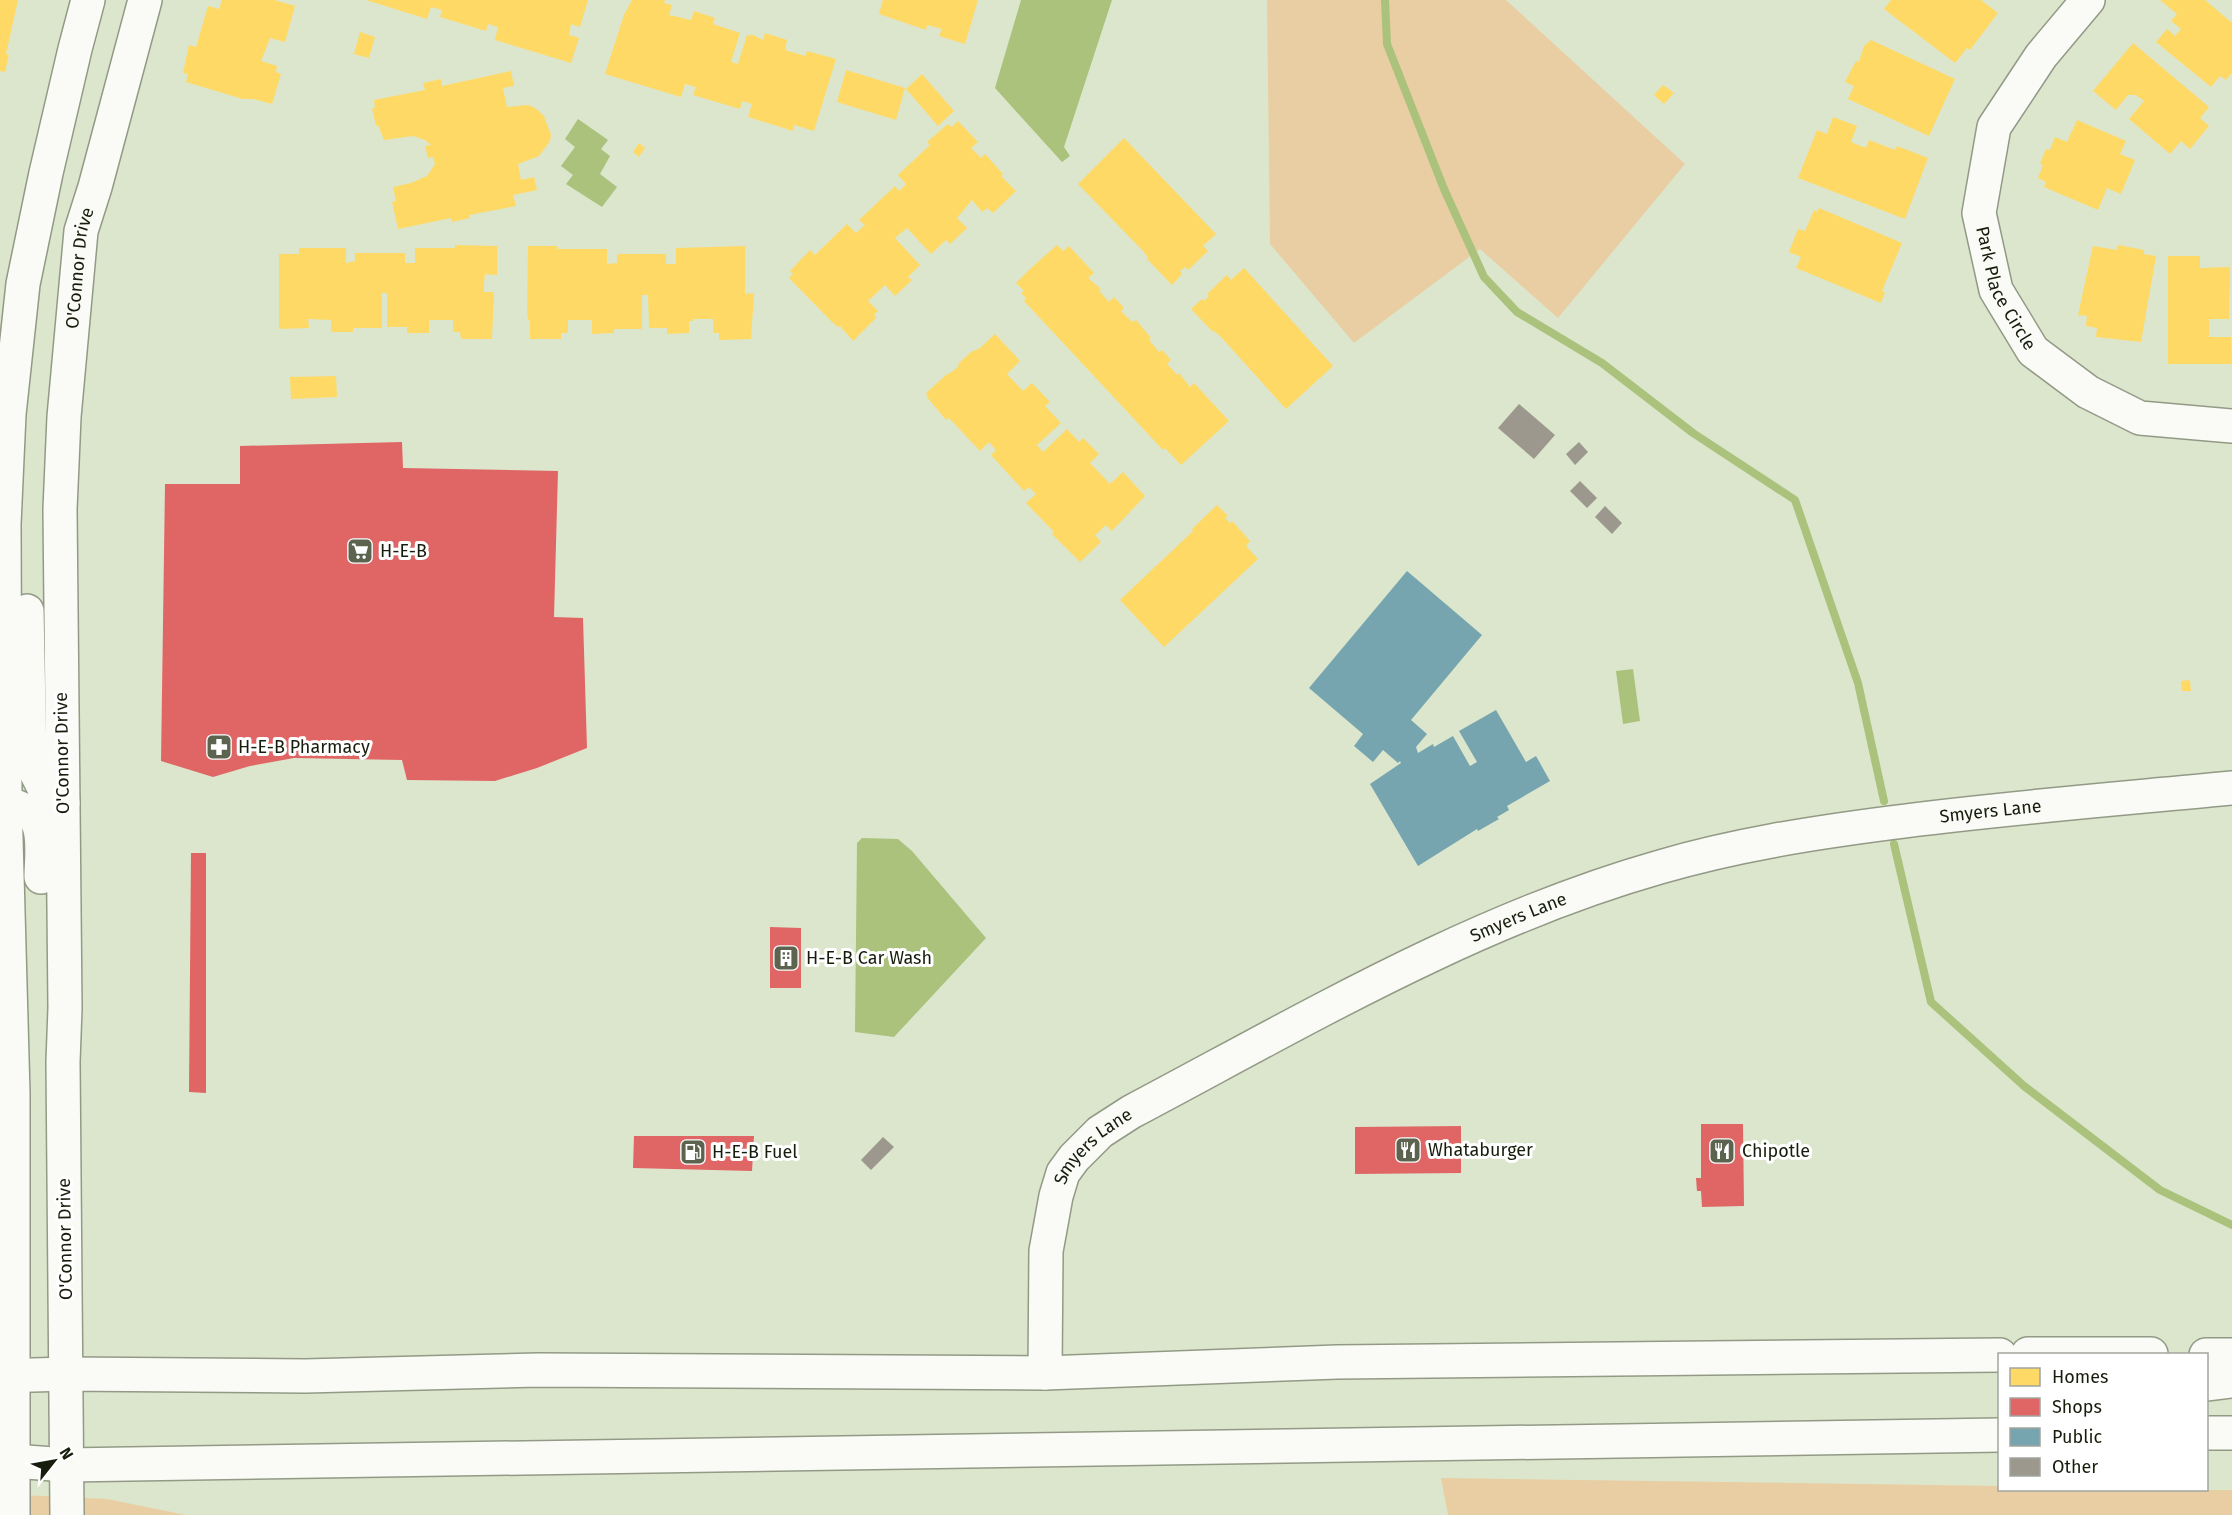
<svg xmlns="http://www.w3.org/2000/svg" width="2232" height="1515" viewBox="0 0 2232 1515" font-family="'Fira Sans',sans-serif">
	<rect width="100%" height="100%" fill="#dce6cc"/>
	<path fill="#e9cea3" d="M1267,0h239l179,164 -127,154 -78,-69 -126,94 -84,-99z
		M1441,1478l558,8 1,4h232v25h-784z
		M0,1494l107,5 79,16h-186z"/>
	<path fill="#aac27c" d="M1021,0h91l-48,147 6,9 -8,6 -67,-74z
		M578,119l30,21 -7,9 9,7 -10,18 17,13 -15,20 -36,-23 7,-9 -12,-9 14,-19 -10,-8z
		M1633,669l7,52 -17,3 -7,-53z
		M862,838l36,1 14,12 74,87 -92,99 -39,-5 2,-189z"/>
	<path fill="#ffd966" d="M0,0h18l-12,54 3,1 -4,17 -5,-1z
		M222,0h52l21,6 -10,36 -15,-4 -9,23 16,5 -1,6 5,2 -9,30 -19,-5h-10l-57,-17 2,-8 -5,-1 6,-28 7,2 12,-41 11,3z
		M366,0h222l-8,27 -9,-3 -2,11 10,3 -8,25 -76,-23 3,-13 -10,-3 -2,7 -46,-14 2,-7 -11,-3 -4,12z
		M632,0h33l-1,3 8,2 -3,10 22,5 3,-9 21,7 -2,6 27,9 -9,29 7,2 9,-29 3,1 1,-2 12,6 2,-7 22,7 -2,10 20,6 2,-5 29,8 -22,72 -20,-6 -1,6 -45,-14 4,-13 -10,-3 -2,8 -47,-14 3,-8 -11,-3 -4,13 -76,-23 19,-59z
		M883,0h95l-13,44 -26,-8 3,-7 -15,-4 -1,5 -47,-16z
		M1891,0h90l17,13 -28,37 -3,-2 -12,15 -71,-54z
		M2160,0h45l27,23v50l-6,7 -6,-4 -9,11 -55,-45 11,-13 8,7 6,-7 -10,-8 6,-7z
		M360,32l15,5 -6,21 -15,-4z
		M1871,40l84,39 -26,57 -81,-37 6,-13 -9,-4 11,-21 3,1 5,-16z
		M2133,43l76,64 -9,11 9,8 -19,23 -9,-8 -11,13 -41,-35 15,-18 -8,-6h-8l-12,15 -23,-19z
		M846,70l59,18 -9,32 -59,-18z
		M511,71l3,15 -11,2 4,19 21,-2 7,3 9,8 7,19 -1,6 -11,15 -21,8 3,16 13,-3 3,13 -24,5 3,11 -47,9 1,3 -18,4 -1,-4 -53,11 -6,-27 4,-1 -3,-14 18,-4 16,-7 8,-12 -2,-7 -5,1 -3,-12 6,-1 -6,-5 -12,-4 -29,4 -6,-15 -2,1 -4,-18h3l-1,-8 51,-10 -2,-7 18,-4 1,7z
		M922,74l32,37 -16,15 -32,-37z
		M1663,85l11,8 -10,11 -10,-9z
		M1833,117l24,9 -6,16 15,6 3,-8 26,10 2,-4 31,12 -23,61 -107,-41 19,-48 10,4z
		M2077,120l49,21 -6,13 15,6 -14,34 -14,-6 -9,22 -54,-23 2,-5 -8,-4 5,-13 -3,-1 6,-15 4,1 5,-13 12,5z
		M958,121l20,21 -7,6 10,10 4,-4 18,20 -2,2 15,15 -23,22 -6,-5 -5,4 -10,-12 -15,18 10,10 -17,16 -4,-4 -15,14 -24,-26 -12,10 25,27 -12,12 4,3 -17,16 -10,-11 -17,16 10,10 -4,4 2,3 -23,23 -13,-15 -2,1 -8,-7 -41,-42 4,-4 -3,-3 20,-21 5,5 32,-31 9,9 9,-8 -6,-5 36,-34 4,5 7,-7 -8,-9 32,-30 -3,-3 21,-18 4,3z
		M1124,138l92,96 -13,12 5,5 -20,19 -3,-3 -5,4 2,3 -10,11 -25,-26 1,-1 -4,-6 -66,-68z
		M639,143l6,5 -6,9 -6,-5z
		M1819,208l83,35 -20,48 3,1 -4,11 -85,-35 5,-11 -12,-5 9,-23 7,2 9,-21 3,2z
		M455,245l42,1v29l-12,-1 -1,9v9h10l-2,47h-31l-1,-7h-7v-12h-24v13h-22v-6h-20v-34h-5v35h-29v4h-22v-12l-23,-1 1,9 -30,1v-75h20v-6h47v15l9,-2v-8h50v10h10v-15h40z
		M1057,245l6,6 6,-5 25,27 -6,5 13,11 -2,2 10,11 5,-5 10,11 -3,3 11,11 4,-2 15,18 -2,2 10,12 3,-2 9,10 -4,4 10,11 2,-2 11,14 4,-4 35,38 -48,44 -16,-17 -2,2 -139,-149 2,-3 -5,-5 3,-2 -8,-8 15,-15z
		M2118,245l26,5v4l12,2 -15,86 -45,-5 1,-9 -11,-2 1,-10 -9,-1 15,-69 24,4z
		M528,246h29v3h50v15l10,-1v-9h49v10h10v-16l69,-2v48l9,-1 -3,46 -32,1v-7h-6v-14h-20v2h-4v12l-22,1v-6h-18l-1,-33h-6v34h-28v4l-22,1v-14h-24v13h-7v6h-31v-19h-2l-1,-8z
		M2168,256h32v12l30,-1 -1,52h-20v18h22l1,27h-64z
		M1244,268l89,98 -47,43 -65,-72 -7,-6 -1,1 -22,-23 11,-10 2,2 5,-5 -2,-2 20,-19 4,5z
		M995,334l25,27 -13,13 16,17 9,-8 18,19 -5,4 16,17 -24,22 6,7 24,-23 12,13 4,-4 16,16 -9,9 20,21 13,-12 22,24 -33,35 -6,-6 -11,10 6,7 -21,20 -28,-28 2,-2 -28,-29 10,-9 -7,-7 -5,4 -33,-36 5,-5 -7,-8 -9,9 -31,-33 -3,2 -20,-24 2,-1 -2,-2 20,-18 7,-4 6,-5 -1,-2 13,-12 9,-4z
		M336,376l1,21 -46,2 -1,-22z
		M1217,505l11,11 -3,2 5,5 2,-2 18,20 -4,5 12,13 -94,88 -44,-47 73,-69 -1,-2z
		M2190,680l1,11h-9l-1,-10z"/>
	<path fill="#e06666" d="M402,442l1,26 155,3 -4,146 29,1 4,130 -50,20 -42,13 -88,-1 -5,-20 -108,-2 -44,8 -37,11 -52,-16 4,-277h75v-38z
		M191,853h15v240l-17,-1z
		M770,927l31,1v60h-31z
		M1701,1124h42l1,82 -42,1 -1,-16h-4l-1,-13h5z
		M1461,1126v47l-106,1v-47z
		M634,1136h120l-2,35 -119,-3z"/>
	<path fill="#76a5af" d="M1407,571l75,64 -71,85 16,14 -11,13 2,6 15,-9 1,3 19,-11 17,30 7,-4 -18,-31 37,-21 30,52 10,-6 14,25 -43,25 2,4 -12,7 2,2 -21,12 -1,-2 -59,37 -48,-82 31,-21 -1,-2 -2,2 -15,-13 -10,12 -19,-16 9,-12 -54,-46z"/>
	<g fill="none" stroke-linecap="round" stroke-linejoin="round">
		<path stroke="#aac27c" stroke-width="8" d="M1385,0l2,44 57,145 40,88 33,35 85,51 91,70 102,67 63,183 26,118
			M1894,844l37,158 93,84 136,104 72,35"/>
	</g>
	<path fill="#9c988e" d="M1519,404l36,31 -21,24 -36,-31z
		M1579,442l9,10 -13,13 -9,-11z
		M1580,481l17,17 -10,10 -17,-17z
		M1605,506l17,17 -10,11 -17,-17z
		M883,1137l11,10 -23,23 -10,-10z"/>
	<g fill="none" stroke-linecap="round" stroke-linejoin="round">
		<g stroke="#929a86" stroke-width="36">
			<g id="minor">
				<path id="s1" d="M2088,0l-47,56 -47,71 -15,86 17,77 37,61 55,41 52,26 92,8"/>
				<path id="s2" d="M1045,1373l1,-122 10,-55 7,-23 11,-15 26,-26 31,-20c172,-91 342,-192 529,-245 75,-22 152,-34 229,-44 114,-15 229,-24 343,-35"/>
			</g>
		</g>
		<g stroke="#929a86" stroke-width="36">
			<g id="major">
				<path d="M27,611l3,149 16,32 17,11"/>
				<path d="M5,802c10,4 26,9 32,19 8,15 4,40 4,56"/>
				<path d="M2028,1354h123"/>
				<path d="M2206,1355h26"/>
				<path d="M0,1376l66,-2 239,2 233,-6 507,3 292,-11 663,-7"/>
				<path d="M2206,1384l26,-3"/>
				<path d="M2206,1433h26"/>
				<path d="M0,1460l66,5 1934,-30"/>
				<path d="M13,1515v-421l-8,-292 -1,-278 5,-110 14,-130 23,-111 29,-124 13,-49"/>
				<path id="s3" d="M67,1515l-4,-453 2,-54 -5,-499 4,-92 17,-186 14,-44 50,-187"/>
			</g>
		</g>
		<use href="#minor" stroke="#fafbf7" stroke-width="33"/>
		<use href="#major" stroke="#fafbf7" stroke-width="33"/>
	</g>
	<defs>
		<g id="supermarket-square" transform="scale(1.35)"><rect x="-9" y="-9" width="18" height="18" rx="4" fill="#5c634f" stroke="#fff"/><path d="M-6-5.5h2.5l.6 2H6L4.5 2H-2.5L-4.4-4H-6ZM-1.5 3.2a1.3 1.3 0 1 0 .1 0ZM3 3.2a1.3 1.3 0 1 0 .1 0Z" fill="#fff"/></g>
		<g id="pharmacy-square" transform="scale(1.35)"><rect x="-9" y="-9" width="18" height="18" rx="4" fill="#5c634f" stroke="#fff"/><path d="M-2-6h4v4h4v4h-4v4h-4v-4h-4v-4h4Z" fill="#fff"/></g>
		<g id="building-square" transform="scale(1.35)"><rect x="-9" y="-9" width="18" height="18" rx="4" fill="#5c634f" stroke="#fff"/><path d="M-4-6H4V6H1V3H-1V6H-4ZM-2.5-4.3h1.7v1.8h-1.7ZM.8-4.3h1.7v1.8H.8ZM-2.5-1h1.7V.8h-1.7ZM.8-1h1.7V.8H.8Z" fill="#fff"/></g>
		<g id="restaurant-square" transform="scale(1.35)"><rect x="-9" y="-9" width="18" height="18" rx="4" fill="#5c634f" stroke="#fff"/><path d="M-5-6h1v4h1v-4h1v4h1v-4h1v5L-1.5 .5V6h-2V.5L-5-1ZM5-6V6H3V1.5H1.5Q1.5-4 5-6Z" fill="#fff"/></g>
		<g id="fuel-square" transform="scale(1.35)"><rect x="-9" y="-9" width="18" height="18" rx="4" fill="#5c634f" stroke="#fff"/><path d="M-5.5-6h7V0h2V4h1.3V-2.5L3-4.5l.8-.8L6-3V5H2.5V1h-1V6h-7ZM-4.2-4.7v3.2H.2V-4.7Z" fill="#fff"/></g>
	</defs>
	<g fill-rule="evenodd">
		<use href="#supermarket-square" x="360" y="551"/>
		<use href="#pharmacy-square" x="219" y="747"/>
		<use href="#building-square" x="786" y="958"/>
		<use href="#restaurant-square" x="1408" y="1150"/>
		<use href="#restaurant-square" x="1722" y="1151"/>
		<use href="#fuel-square" x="693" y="1152"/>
	</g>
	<g text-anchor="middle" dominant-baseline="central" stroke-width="6" stroke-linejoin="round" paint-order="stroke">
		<g font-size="18" fill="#171d0c" stroke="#fff">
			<text stroke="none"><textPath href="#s3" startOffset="1248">O'Connor Drive</textPath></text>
			<text stroke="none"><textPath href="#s1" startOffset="326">Park Place Circle</textPath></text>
			<text transform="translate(62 753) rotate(-91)">O'Connor Drive</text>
			<text stroke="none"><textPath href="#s2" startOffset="1214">Smyers Lane</textPath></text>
			<text stroke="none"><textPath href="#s2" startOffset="728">Smyers Lane</textPath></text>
			<text stroke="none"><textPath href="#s2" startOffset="242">Smyers Lane</textPath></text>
			<text transform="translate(65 1239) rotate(-91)">O'Connor Drive</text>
		</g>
		<g font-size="18" fill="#171d0c" stroke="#fff" text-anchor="start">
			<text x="380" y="551">H-E-B</text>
			<text x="238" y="747">H-E-B Pharmacy</text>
			<text x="806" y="958">H-E-B Car Wash</text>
			<text x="1428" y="1150">Whataburger</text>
			<text x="1742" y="1151">Chipotle</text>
			<text x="712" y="1152">H-E-B Fuel</text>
		</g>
	</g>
	<rect x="1998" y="1353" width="210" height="138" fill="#ffffff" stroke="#a2a59e" stroke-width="1.5"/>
	<rect x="2010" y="1368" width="30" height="18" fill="#ffd966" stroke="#a2a59e" stroke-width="1.5"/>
	<text x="2052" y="1383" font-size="18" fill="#171d0c">Homes</text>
	<rect x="2010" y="1398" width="30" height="18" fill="#e06666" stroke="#a2a59e" stroke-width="1.5"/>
	<text x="2052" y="1413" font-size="18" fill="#171d0c">Shops</text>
	<rect x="2010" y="1428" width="30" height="18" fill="#76a5af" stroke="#a2a59e" stroke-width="1.5"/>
	<text x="2052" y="1443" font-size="18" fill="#171d0c">Public</text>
	<rect x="2010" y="1458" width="30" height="18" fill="#9c988e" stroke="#a2a59e" stroke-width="1.5"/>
	<text x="2052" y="1473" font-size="18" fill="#171d0c">Other</text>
	<g transform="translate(54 1461) rotate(59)" stroke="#ffffff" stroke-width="4.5" paint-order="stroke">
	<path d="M0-4.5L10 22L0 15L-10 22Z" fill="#171d0c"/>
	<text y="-9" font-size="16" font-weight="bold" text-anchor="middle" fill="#171d0c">N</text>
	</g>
</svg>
